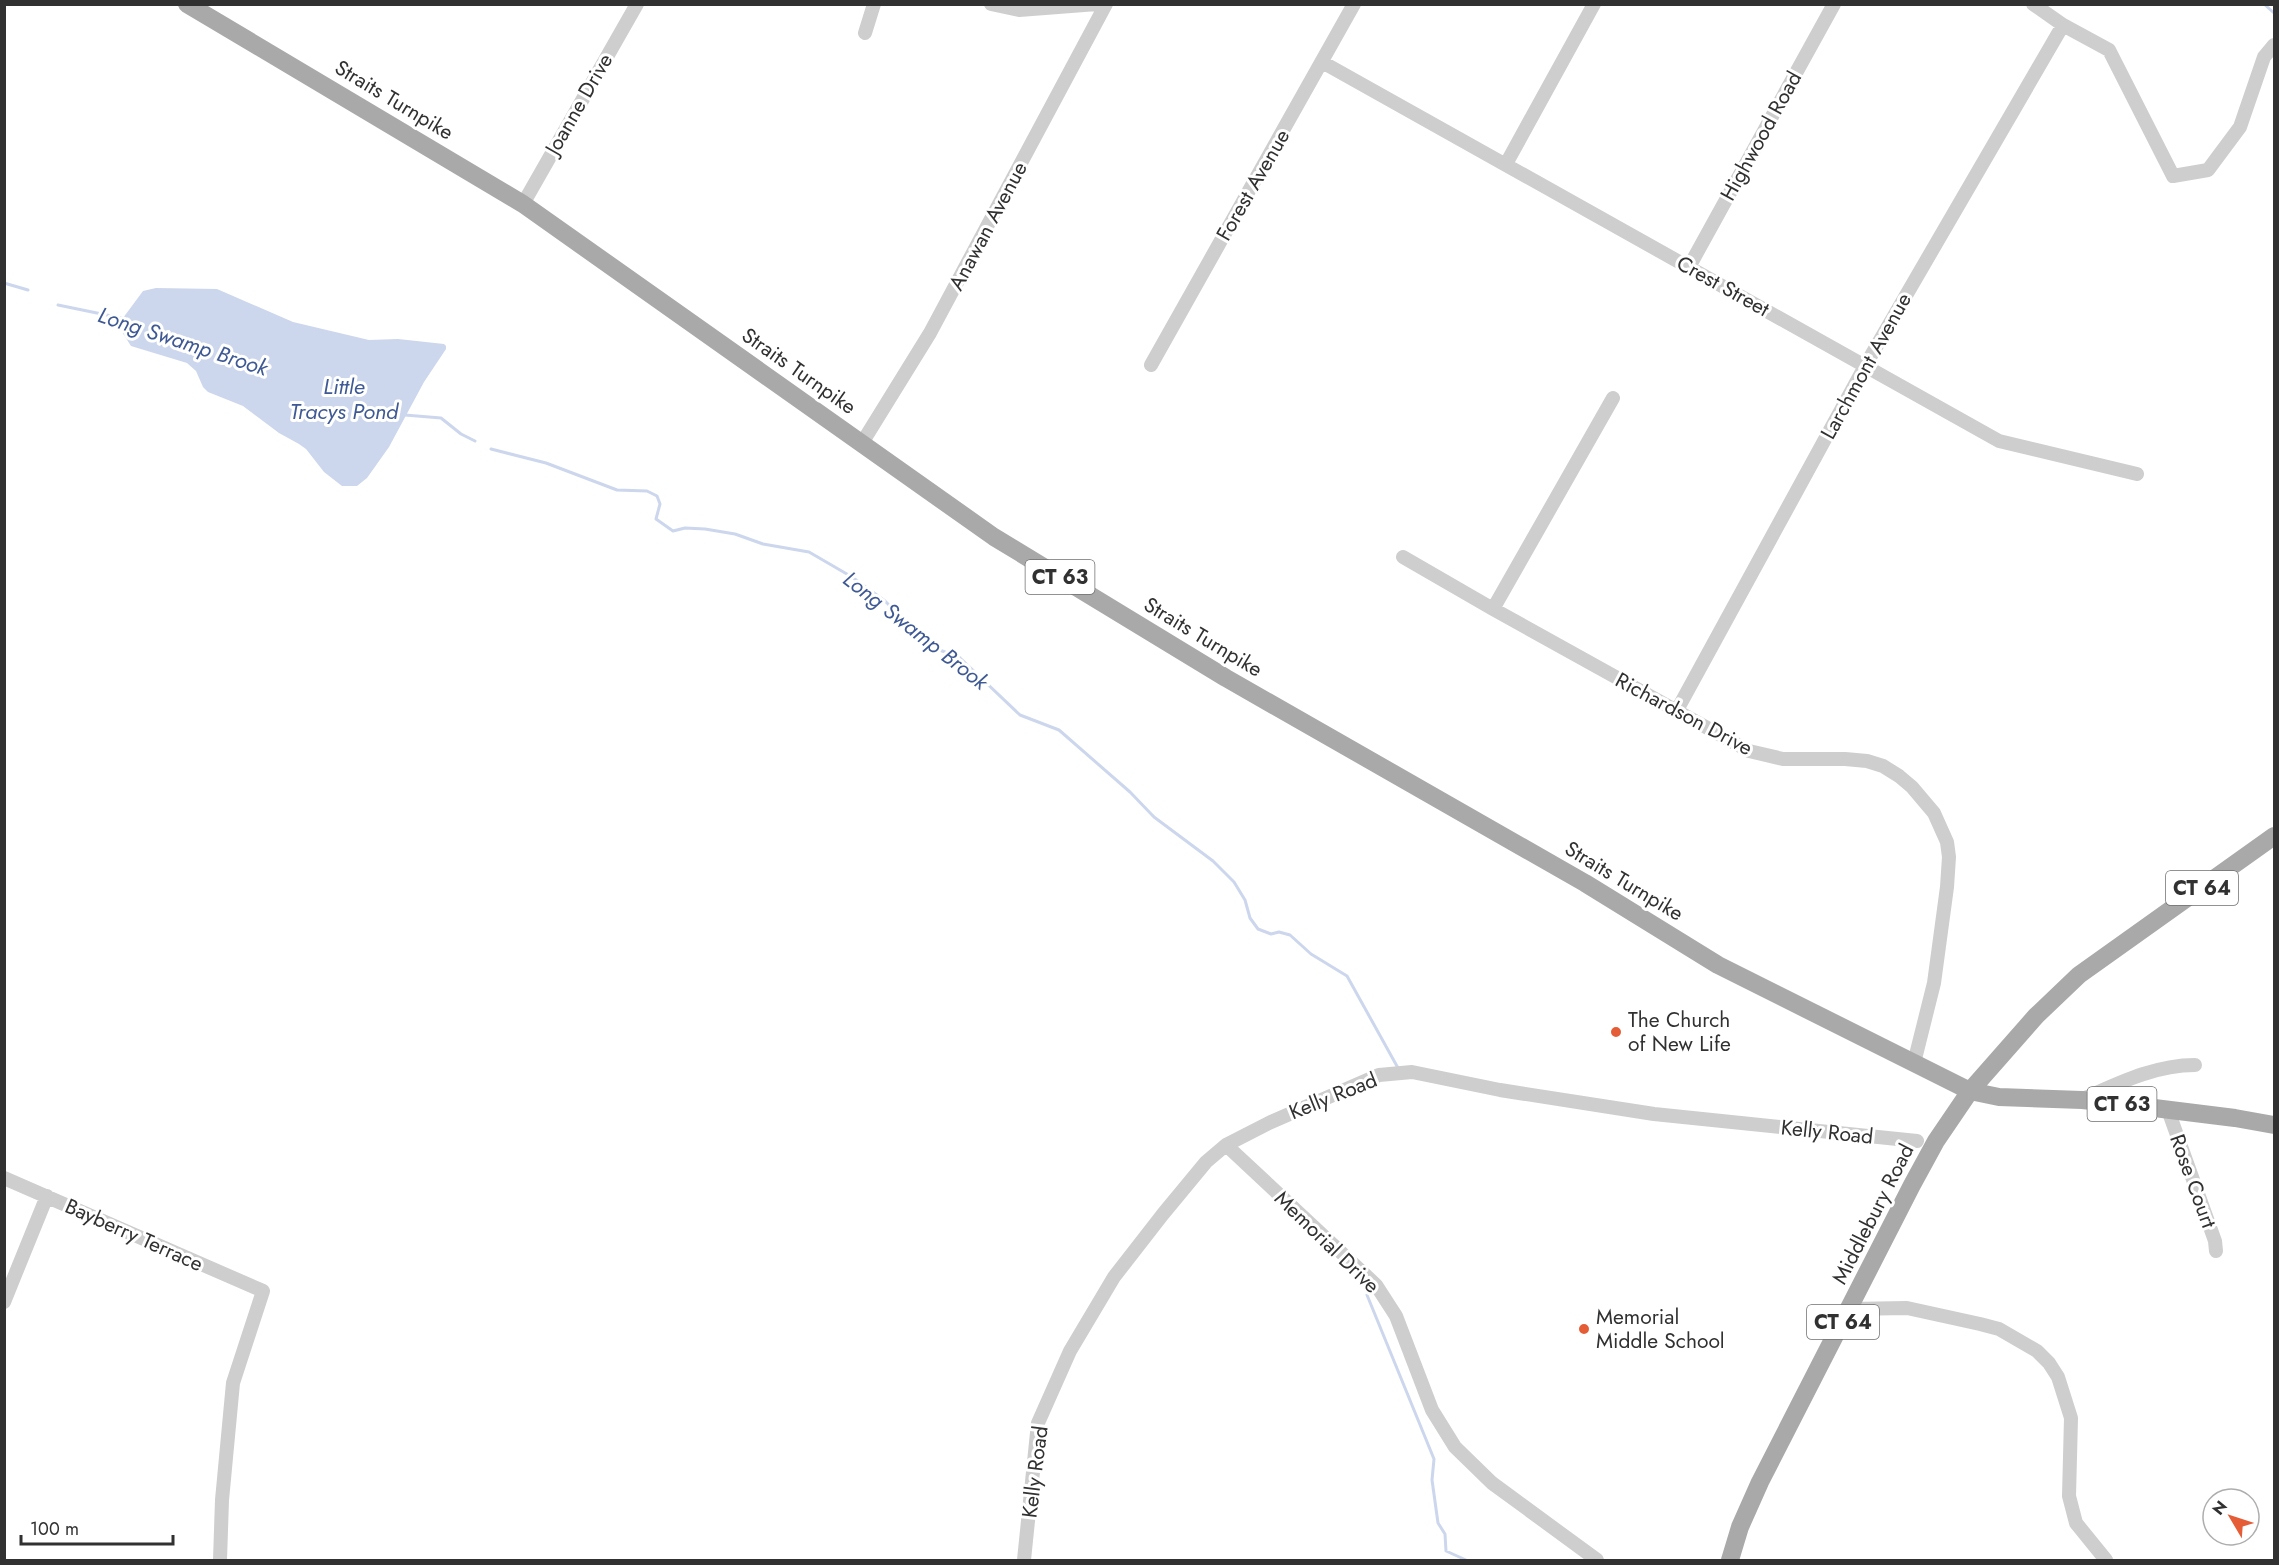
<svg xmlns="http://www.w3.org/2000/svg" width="2279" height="1565" viewBox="0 0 2279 1565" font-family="Jost,sans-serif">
	<rect width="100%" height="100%" fill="#fff"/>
	<path fill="#ccd6ed" d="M156,288l61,1 76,33 76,18 29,-1 46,5 2,2v3l-22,33 -35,65 -22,31 -10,8h-15l-18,-14 -18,-23 -7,-5 -20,-11 -36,-27 -35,-14 -5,-5 -7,-16 -9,-8 -56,-17 -9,-14 1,-14 20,-27z"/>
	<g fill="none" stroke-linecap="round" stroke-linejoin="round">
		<path stroke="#ccd6ed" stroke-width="3" d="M2264,4l10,9
			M4,283l24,7
			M58,305l68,14
			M405,415l36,3 20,16 14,7
			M491,449l55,14 71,27 30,1 10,5 3,8 -4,15 17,12 12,-3 20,1 30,5 28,10 46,8 43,25 33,24 46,46 28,10 61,58 39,15 71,62 24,25 59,44 21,21 11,18 5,18 8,11 13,5 8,-2 11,3 21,19 36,22 51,92
			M1367,1295l67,164 -2,21 6,43 7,11 1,17 20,9"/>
		<path stroke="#cecece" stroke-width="14" d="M991,4l28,6 78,-6
			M2033,4l30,21 46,25 64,126 35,-6 32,-43 24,-70 10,-12
			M865,33l9,-29
			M1322,62l677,379 138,33
			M1506,164l88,-160
			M523,204l114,-200
			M1689,267l145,-263
			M1151,365l203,-361
			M862,443l68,-110 176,-329
			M1403,557l90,52 256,142 34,8h62l22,2 16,5 16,10 13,11 22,26 13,29 2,15 -2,30 -13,96 -20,80
			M1493,609l120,-211
			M1676,712l189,-346 198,-341
			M2083,1099c36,-16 72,-34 112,-34
			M2168,1110l47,131 1,10
			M1226,1145l150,140 20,31 36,94 23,37 37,36 105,77
			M4,1178l259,113 -30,92 -11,117 -2,60
			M4,1302l43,-106
			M1850,1309l57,-1 73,16 19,5 38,22 12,12 9,14 13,41 -2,78 7,27 30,37
			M1024,1560l14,-137 32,-72 44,-74 49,-63 43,-52 20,-17 45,-23 108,-47 33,-3 88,18 154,24 263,27"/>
		<path stroke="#a9a9a9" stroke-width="18" d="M187,4l336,200 471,333 232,141 359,205 133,82 252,126 29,6 83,3 40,4 113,14 39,7
			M1730,1560l10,-33 20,-45 152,-297 24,-44 34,-50 66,-75 43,-41 195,-139"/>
	</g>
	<g fill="#e55d36" stroke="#fff" stroke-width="2">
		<circle cx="1616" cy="1032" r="6"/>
		<circle cx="1584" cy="1329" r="6"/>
	</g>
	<g text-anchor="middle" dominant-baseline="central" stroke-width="6" stroke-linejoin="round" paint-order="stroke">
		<g fill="#fff" stroke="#6f6f6f" stroke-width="1.5">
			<rect x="1025.5" y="560" width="69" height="34" rx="4.5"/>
			<rect x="2166" y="871" width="72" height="34" rx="4.5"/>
			<rect x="2087.5" y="1087" width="69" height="34" rx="4.5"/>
			<rect x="1807" y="1305" width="72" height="34" rx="4.5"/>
		</g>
		<g font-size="20" font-weight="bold" fill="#313131">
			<text x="1060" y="577">CT 63</text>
			<text x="2202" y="888">CT 64</text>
			<text x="2122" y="1104">CT 63</text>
			<text x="1843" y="1322">CT 64</text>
		</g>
		<g font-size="21" fill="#313131" stroke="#fff">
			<text transform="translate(394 100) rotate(31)">Straits Turnpike</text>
			<text transform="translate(579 104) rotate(-60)">Joanne Drive</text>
			<text transform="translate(1761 136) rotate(-61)">Highwood Road</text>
			<text transform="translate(1253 185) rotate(-60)">Forest Avenue</text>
			<text transform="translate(988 226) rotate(-62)">Anawan Avenue</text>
			<text transform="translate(1723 286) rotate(29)">Crest Street</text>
			<text transform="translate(1866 366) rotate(-61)">Larchmont Avenue</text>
			<text transform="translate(799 371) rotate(35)">Straits Turnpike</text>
			<text transform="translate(1203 637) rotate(31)">Straits Turnpike</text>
			<text transform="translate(1684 714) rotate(28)">Richardson Drive</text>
			<text transform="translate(1624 881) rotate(31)">Straits Turnpike</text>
			<text transform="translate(1333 1096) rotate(-22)">Kelly Road</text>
			<text transform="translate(1827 1132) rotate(6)">Kelly Road</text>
			<text transform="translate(2193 1181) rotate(70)">Rose Court</text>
			<text transform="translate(1873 1214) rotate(-63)">Middlebury Road</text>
			<text transform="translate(134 1235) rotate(24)">Bayberry Terrace</text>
			<text transform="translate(1327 1242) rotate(44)">Memorial Drive</text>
			<text transform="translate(1035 1472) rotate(-83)">Kelly Road</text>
		</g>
		<g font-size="21" fill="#313131" stroke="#fff" text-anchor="start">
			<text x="1628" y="1020">The Church<tspan x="1628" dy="24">of New Life</tspan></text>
			<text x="1596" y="1317">Memorial<tspan x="1596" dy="24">Middle School</tspan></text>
		</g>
		<g font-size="22" font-style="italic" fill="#3e5993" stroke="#fff">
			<text transform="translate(183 341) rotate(18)">Long Swamp Brook</text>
			<text x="344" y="386">Little<tspan x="344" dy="25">Tracys Pond</tspan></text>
			<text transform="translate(916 630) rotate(38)">Long Swamp Brook</text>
		</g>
	</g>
	<rect width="2279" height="1565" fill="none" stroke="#313131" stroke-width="12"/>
	<g transform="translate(2231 1517) rotate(309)"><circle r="28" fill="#ffffff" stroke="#adadad" stroke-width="1.5"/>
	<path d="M0-4.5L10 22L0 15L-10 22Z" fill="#e55d36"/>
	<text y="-9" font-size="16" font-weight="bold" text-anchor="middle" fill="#313131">N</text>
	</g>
	<path d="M21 1535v9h152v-9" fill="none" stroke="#313131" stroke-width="3"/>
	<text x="30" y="1535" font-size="18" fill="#313131" stroke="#ffffff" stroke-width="4.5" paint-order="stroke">100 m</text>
</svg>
